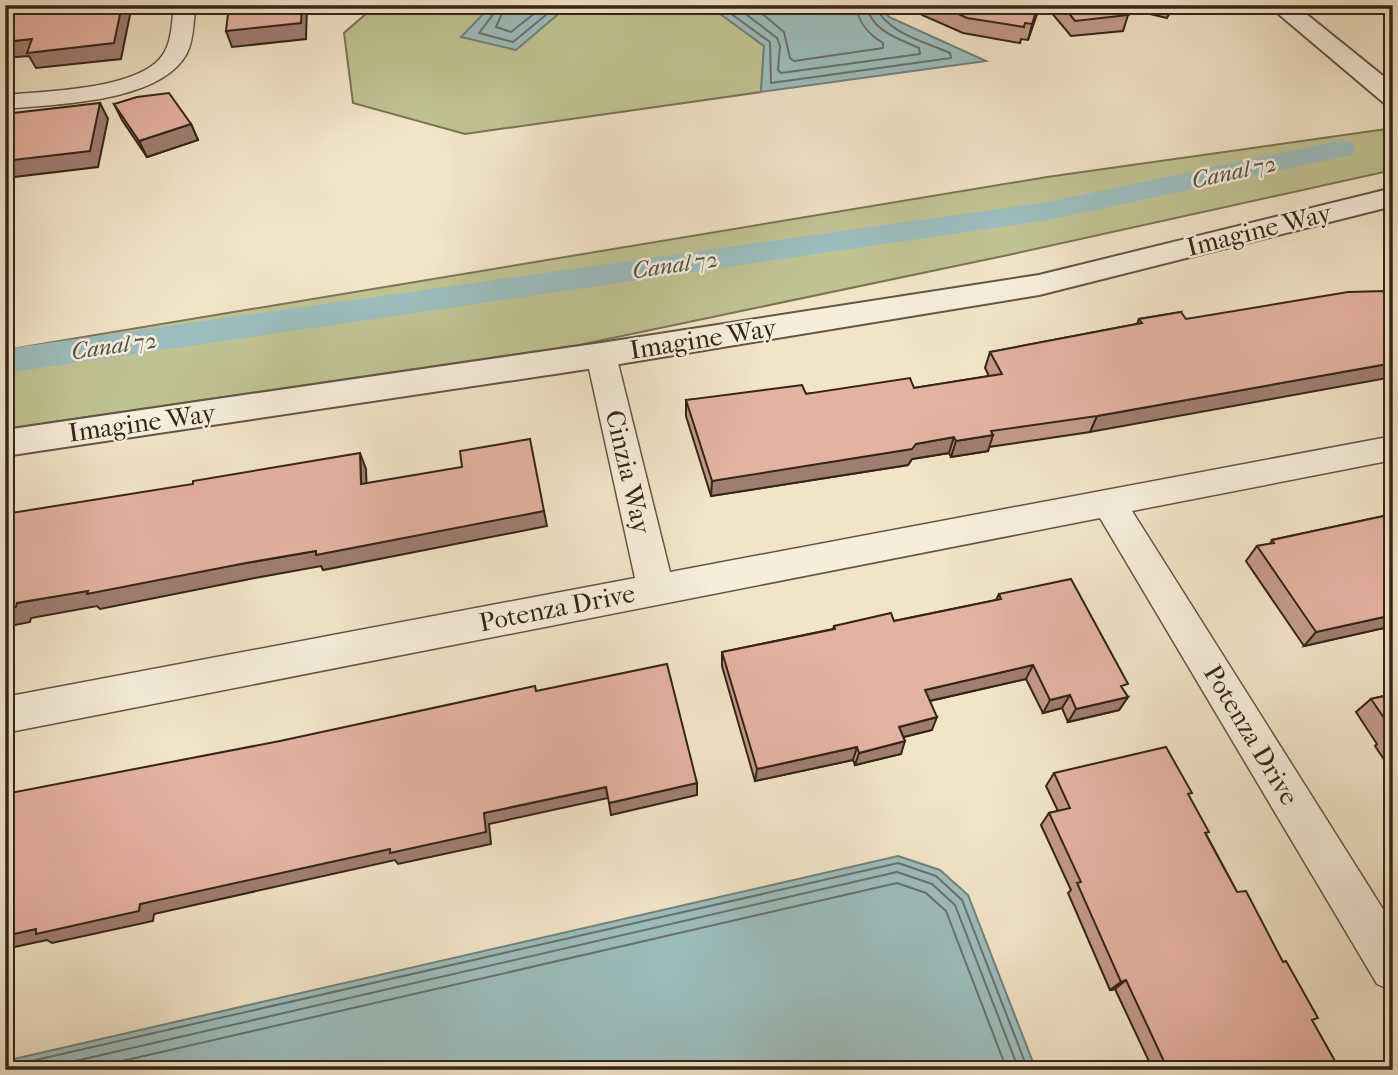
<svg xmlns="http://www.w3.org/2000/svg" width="1398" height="1075" viewBox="0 0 1398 1075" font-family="'IM FELL French Canon',serif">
	<rect width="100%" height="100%" fill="#f1e4c7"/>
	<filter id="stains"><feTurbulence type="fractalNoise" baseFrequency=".00286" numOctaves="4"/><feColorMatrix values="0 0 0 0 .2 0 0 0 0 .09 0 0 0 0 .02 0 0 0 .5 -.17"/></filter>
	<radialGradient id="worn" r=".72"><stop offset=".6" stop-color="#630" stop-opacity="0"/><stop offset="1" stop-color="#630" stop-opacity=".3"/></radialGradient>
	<path fill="#c0c292" stroke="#7a7455" stroke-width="2" d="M376,5h332l56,41 -3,46 -296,42 -112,-31 -9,-70z
		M1386,129l7,5v36l-380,84 -434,91 -574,84v-79l1042,-173z"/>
	<path fill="#9cbdbd" stroke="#72807b" stroke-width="2" d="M492,5h77l-53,45 -55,-13z
		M708,5h172l9,12 97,44 -225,31 3,-46z
		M898,856l42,14 28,25 68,175h-1031v-9z"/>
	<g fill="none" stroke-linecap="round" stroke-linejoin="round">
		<path stroke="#68716a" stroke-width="2" d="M497,5l-2,7 -16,21 34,9 45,-37
			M506,5l-10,22 15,5 34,-27
			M719,5l51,37 1,41 180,-25 -1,-5c-25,-11 -64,-20 -75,-48
			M734,5l43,33 3,8 -2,24 3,3 139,-19 -1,-6c-22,-10 -47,-17 -53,-43
			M752,5l32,27 6,26 4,3 89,-13v-5c-15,-9 -25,-20 -27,-38
			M5,1067l893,-204 38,13 26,24 66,170
			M36,1070l861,-198 35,12 23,21 64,165
			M83,1070l814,-187 29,10 20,18 61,159"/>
		<path fill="#9cbdbd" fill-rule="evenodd" d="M1342,140l10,3 4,6 -4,6 -304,65 -1043,153v-24l1043,-147z"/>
		<g stroke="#625544" stroke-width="3">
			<path id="minor" d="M174,5h22c-3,16 -2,35 -9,48 -26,50 -132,51 -182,56v-14c39,-4 138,-5 159,-42 8,-13 8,-33 10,-48z
				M601,345l11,3 4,7 54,217 723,-136v24l-261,51 261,414v66l-16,-7 -277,-466 -1095,215v-36l630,-119 -49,-223 4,-7z"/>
		</g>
		<g stroke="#625544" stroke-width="4">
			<path id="tertiary" d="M1268,5h27l98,79v21l-9,-2z
				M1393,188v18l-354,89 -438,72 -596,89v-26l596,-87 438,-68z"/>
		</g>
		<use href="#minor" fill="#f6eddb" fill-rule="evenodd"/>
		<use href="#tertiary" fill="#f6eddb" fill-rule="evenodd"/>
	</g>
	<path fill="#c4998a" stroke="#332518" stroke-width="2" d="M912,5h128l-12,35 -7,-1 -1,4 -57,-10 -41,-18 1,-3 -10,-5z
		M1045,5h129l-7,13 -46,-11 7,8 -5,16 -52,5z
		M114,104l77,20 7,16 -51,17 -25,-37z
		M1181,312l-91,120 -101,15 -1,4 -37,6 -2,-4 -37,6 -4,6 -197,31 -25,-80v-16l228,-12 75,-12 -4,-8 5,-16 147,-28 2,-5z
		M1393,514v112l-89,20 -58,-85 11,-15 13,-2 2,-4z
		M999,594l125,97 4,6 -9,13 -51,12 -6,-14 -19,5 -17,-34 -96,22 2,29 -28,7 -3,17 -46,11 -2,-5 -98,21 -33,-115v-14l111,-23 1,-3 60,-5 102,-21z
		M1393,694v79l-18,-27 2,-2 -21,-32 15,-13z
		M1054,773l135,23 17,38 31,58 103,178h-187l-38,-81 -5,1 -42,-97 3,-3 -30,-65 8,-12 9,-2 -12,-25z"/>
	<path fill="#a07d71" stroke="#332518" stroke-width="2" d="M122,5h10l-11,54 -85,9 -7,-12 -24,2v-16l27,-3z
		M302,5h5l-1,34 -74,8 -6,-16z
		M1038,5h2l-12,35 4,-16z
		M100,103l8,16 -10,48 -93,11v-17z
		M191,124l7,16 -51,17 -8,-16z
		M1393,363v14l-303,55 7,-16z
		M993,435l-5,16 -37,6 5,-16z
		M954,437l-5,16 -37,6 -4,6 -197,31 1,-15z
		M360,453l6,16 1,30 -6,-15z
		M544,511l3,15 -224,44 -2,-4 -66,12 -155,31 -3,-3 -66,12 -1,4 -25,5v-17l12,-7z
		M1393,615v11l-89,20 12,-14z
		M1033,665l-7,14 -106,24 5,-13z
		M1070,695l-8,13 -19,5 7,-13z
		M1128,697l-9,13 -51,12 8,-13z
		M937,717l-5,13 -37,9 4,-12z
		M905,741l-4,13 -46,11 4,-12z
		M857,747l-4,13 -98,21 2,-12z
		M697,783v12l-86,20 -2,-12z
		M606,787l2,11 -119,26 2,20 -93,20 -3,-4 -241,54 -1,7 -101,22 -5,-3 -42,9v-13l135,-32 344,-91z
		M1126,980l-11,9 -5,1 11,-8z"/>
	<path fill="#e4b2a1" stroke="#332518" stroke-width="2" d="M5,5h117l-8,38 -87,10 5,-14 -27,3z
		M229,5h73l-1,18 -75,8z
		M939,5h99l-6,19 -7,-1 -1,4 -57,-9z
		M1062,5h57l9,10 -53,6z
		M169,93l22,31 -52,17 -25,-37 23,-7z
		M100,103l-10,48 -85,10v-47z
		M1386,291l7,10v62l-296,53 -106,15 2,4 -37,6 -2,-4 -38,7 -4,5 -200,32 -26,-81 116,-15 4,9 104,-16 4,10 88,-14 -12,-22 152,-29 -3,-4 42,-7 5,7 162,-27z
		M530,439l14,72 -228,44v-4l-70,12 -159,31 1,-3 -71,12 -1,4 -11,3v-96l188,-30v-3l167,-28 1,31 101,-17 -2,-16z
		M1393,514v101l-77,17 -59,-86 17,-3 -2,-3z
		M1071,579l57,105 -7,2 7,11 -52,12 -6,-14 -20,5 -17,-35 -108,25 12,27 -38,10 6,14 -46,12 -2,-6 -100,22 -35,-117 113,-23 -1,-3 57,-13 3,8 107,-22 -2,-5z
		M667,664l30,119 -88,20 -3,-16 -122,26 2,19 -96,21v-4l-250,55 -1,7 -103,23v-5l-31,7v-142l275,-53 255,-55 1,5z
		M1393,694v37l-22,-32z
		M1166,747l26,46 -4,1 21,38 -4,1 32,59 9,-1 37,71 3,-1 32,57 -6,2 28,50h-172l-42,-90 -5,2 -44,-99 4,-1 -32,-69 21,-5 -16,-35z"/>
	<g text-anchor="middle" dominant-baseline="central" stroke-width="5" stroke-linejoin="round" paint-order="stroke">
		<g font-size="23" font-style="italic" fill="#52534a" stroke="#f6eddb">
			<text transform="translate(1234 172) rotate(-12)">Canal 72</text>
			<text transform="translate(675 265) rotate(-8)">Canal 72</text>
			<text transform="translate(114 346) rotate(-8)">Canal 72</text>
		</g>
		<g font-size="26" fill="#332518" stroke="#f6eddb">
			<text transform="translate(1259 230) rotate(-14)">Imagine Way</text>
			<text transform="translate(703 339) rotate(-9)">Imagine Way</text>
			<text transform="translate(142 423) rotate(-8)">Imagine Way</text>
			<text transform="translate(628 472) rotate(77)">Cinzia Way</text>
			<text transform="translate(557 608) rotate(-11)">Potenza Drive</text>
			<text transform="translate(1251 735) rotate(59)">Potenza Drive</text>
		</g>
	</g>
	<rect width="1398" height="1075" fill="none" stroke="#f1e4c7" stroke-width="28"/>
	<rect x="7" y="7" width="1384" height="1061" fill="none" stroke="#332518" stroke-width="3.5"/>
	<rect x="14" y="14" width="1370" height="1047" fill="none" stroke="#332518" stroke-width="2"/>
	<rect width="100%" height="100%" filter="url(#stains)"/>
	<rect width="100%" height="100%" fill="url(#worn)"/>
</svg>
